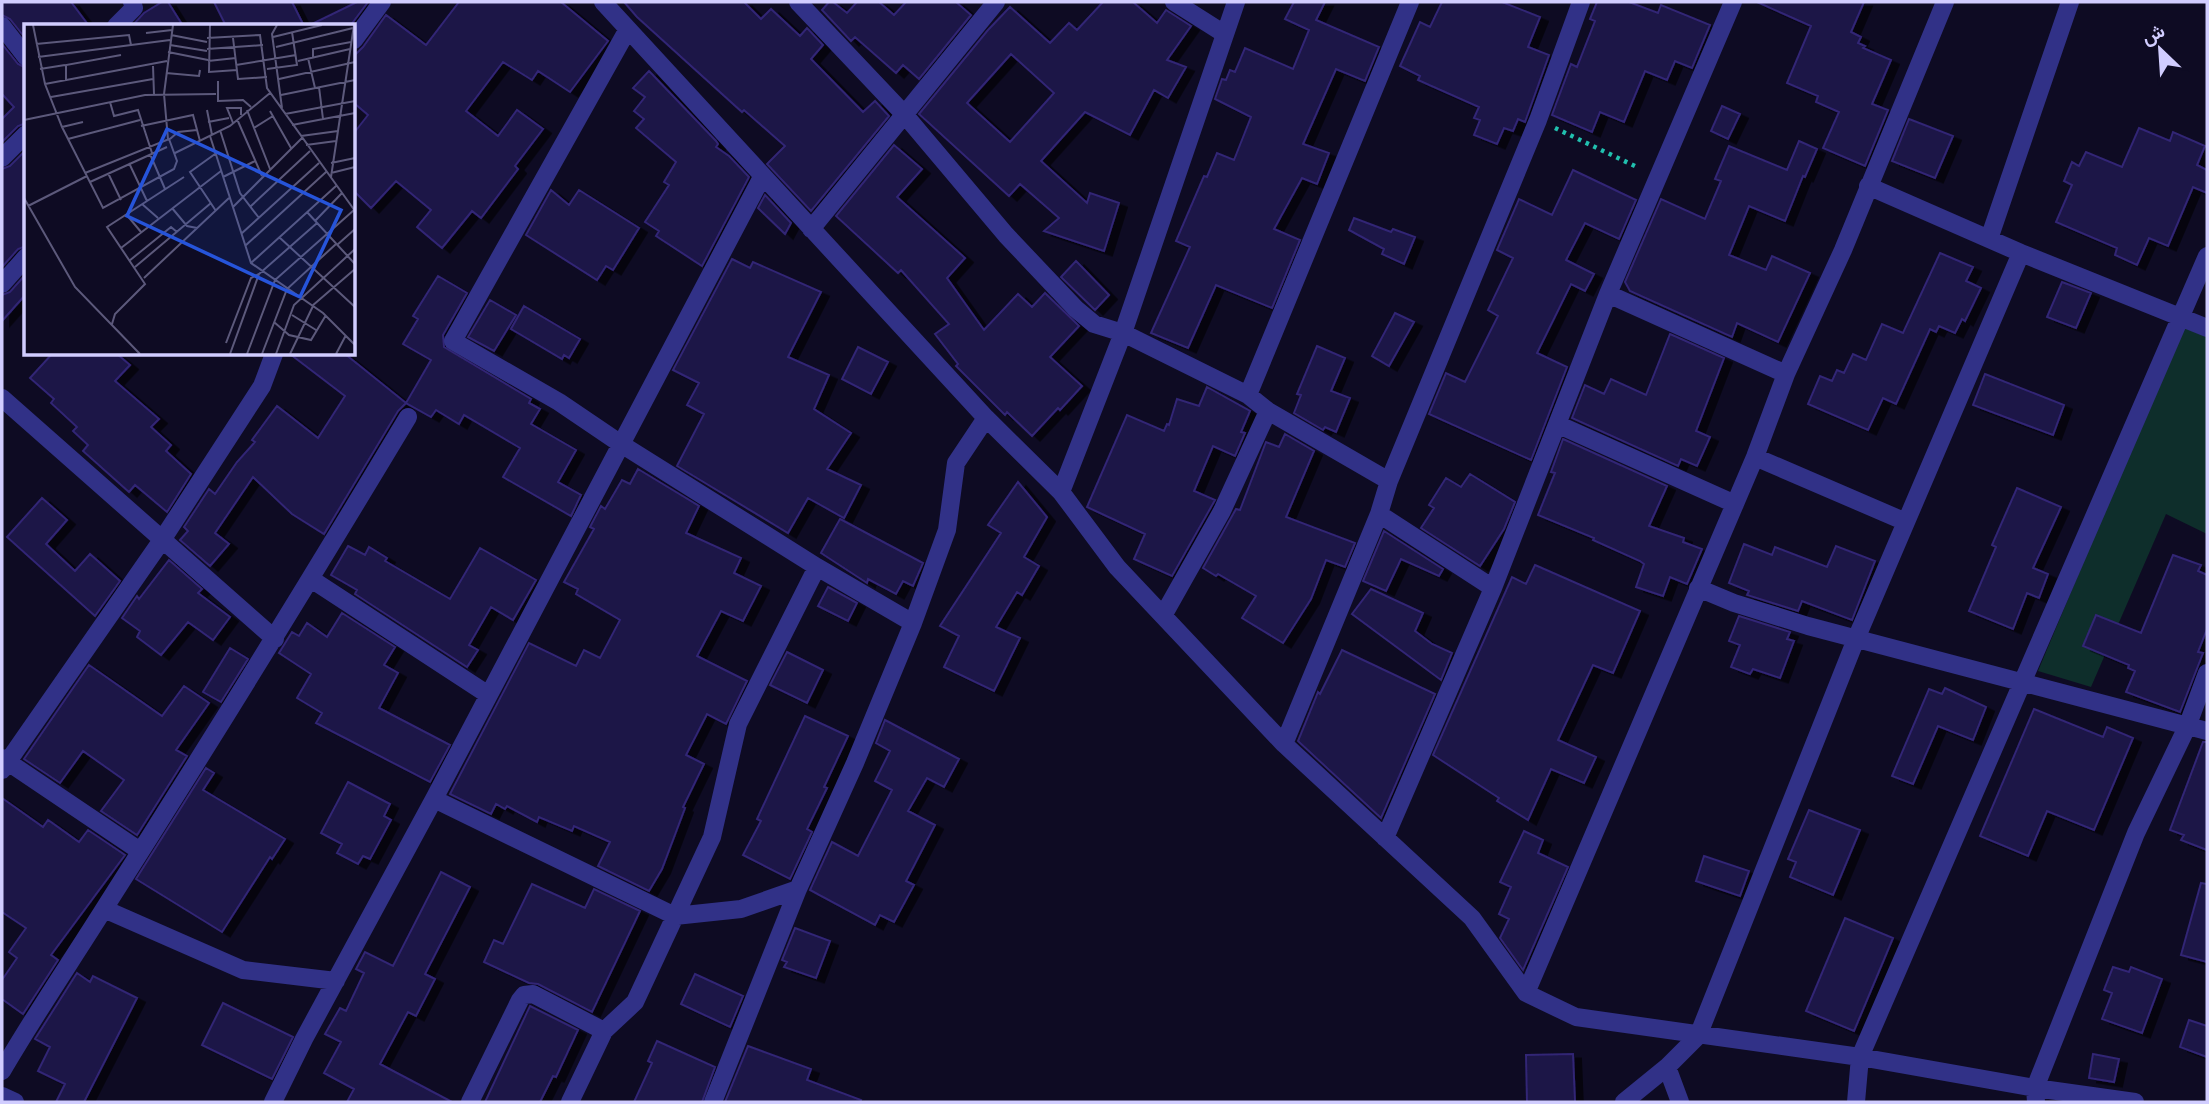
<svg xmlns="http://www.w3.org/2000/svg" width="2209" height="1104" viewBox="0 0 2209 1104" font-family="Manrope,Vazirmatn,sans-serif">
	<defs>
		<filter id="shadow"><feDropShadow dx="8" dy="4.5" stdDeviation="0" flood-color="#0009"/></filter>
	</defs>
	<rect width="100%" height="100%" fill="#0e0b23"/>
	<path fill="#0e2e2b" d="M2182,327l25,10v197l-41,-20 -75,173 -53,-16z"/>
	<path fill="#1d1546" stroke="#312575" stroke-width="2" fill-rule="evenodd" filter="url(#shadow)" d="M2,2h69l18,24h-63v13l-16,-20 -8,-4z
		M162,2h6l15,24h-51l12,-13z
		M214,2h78l12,24h-78z
		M357,2h11l-18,24h-42z
		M459,2h102l47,39 -38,51 -32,-21 -6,9 -29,-18 -37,49 32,25 19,-26 26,19 -28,37 3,3 -37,49 -9,-7 -30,37 -25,-21 14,-17 -35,-29 -25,27 -17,-17v-58l14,-18 -14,-12v-47l9,-9 23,-32 40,30z
		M624,2h120l17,17 10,-10 29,27 7,-8 16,17 -12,14 52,53 12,-11 14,15 -78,95 -44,-47 18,-18 -41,-36 -2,2 -105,-95z
		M829,2h4l14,11 10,-11h22l15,13 12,-13h50l15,13 -52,64 -16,-14 -7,8 -41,-36 -4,4 -29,-31z
		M1103,2h30l24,21 9,-13 25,16 -24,34 19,7 -18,31 -14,-8 -24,45 -45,-23 -44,49 46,42 3,-10 29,10 -15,48 -60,-20 15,-13 -39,-34 -11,12 -90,-82 69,-84 22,-23 40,36 19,-20 8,7zM1011,54l43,39 -44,49 -43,-39z
		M1294,2h31l-9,18 63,27 -14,34 -29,-12 -33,75 26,9 -12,31 -15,-6 -28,51 26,11 -28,68 -56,-23 -28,63 -37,-15 39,-86 -14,-6 28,-65 3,1 10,-24 17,7 17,-43 -36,-18 7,-20 4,1 4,-10 5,2 10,-24 48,21 16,-39 -24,-11z
		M1442,2h60l38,15 -12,30 21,8 -24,67 -7,-3 -5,12 -9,-3 -7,16 -23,-9 6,-15 -6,-2 5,-11 -61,-27 2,-4 -20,-10 20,-44 10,5z
		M1597,2h32l29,11 3,-8 49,20 -18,43 -17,-7 -8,19 -22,-9 -21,51 -24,-10 -8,20 -40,-17 19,-51 6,3 18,-46 -5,-2z
		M1757,2h107l-13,30 10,5 -3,6 7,3 -2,2 28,12 -19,44 16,6 -23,56 -42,-18 16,-36 -23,-10 2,-6 -31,-13 24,-57z
		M2,44l16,20 8,4v55l-8,3 -16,16v-23l12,-12 -12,-13z
		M649,71l67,70 2,3 -2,3 13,9 20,21 -47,89 -46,-30 3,-5 -14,-9 24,-37 -5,-3 12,-20 -40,-34 8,-9 -10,-8 11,-14 -12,-9z
		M1722,106l18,8 -12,25 -17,-8z
		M1909,119l44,17 -18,42 -43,-17z
		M2139,128l31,13 3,-9 32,14 -8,19 10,5v23l-14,-6 -25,59 -19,-8 -12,27 -22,-10 2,-7 -61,-26 16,-37 -8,-4 8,-19 7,4 7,-14 36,15z
		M1799,141l18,8 -12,28 -2,-1 -18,45 -36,-15 -20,49 37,15 6,-14 38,17 -32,69 -41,-19 -5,14 -102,-46 -5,-9 36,-83 44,20 16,-38 -6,-2 14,-33 58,24z
		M894,145l28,24 -25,28 68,61 -18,20 37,52 34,-36 14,13 13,-14 34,33 -29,31 32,29 -22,24 -2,-2 -26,28 -25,-24 -2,3 -49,-49 2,-2 -23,-30 14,-10 -48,-54 -3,3 -62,-57z
		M26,150v96l-8,3 -16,18v-98l8,-3z
		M1573,170l63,30 -17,39 -34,-16 -19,37 28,14 -9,17 -14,-7 -34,69 30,14 -36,93 -102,-46 17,-41 19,9 33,-66 -10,-6 25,-52 -16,-8 22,-51 33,16z
		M551,190l18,15 10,-15 60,38 -26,42 -7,-4 -9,14 -71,-45z
		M765,195l26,28 -6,11 -27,-26z
		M1354,218l37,14 2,-3 22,8 -11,27 -22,-10 2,-5 -35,-19z
		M1940,253l33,14 -7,14 15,7 -16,33 -3,-2 -7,14 -16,-7 -3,6 -6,-3 -34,75 -13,-6 -15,32 -60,-26 12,-28 12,5 5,-11 7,3 9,-19 13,6 16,-36 21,9z
		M732,259l18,9 3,-6 68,30 -33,65 41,18 -15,34 37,24 -24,36 34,16 -17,33 -36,-20 -20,35 -111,-67 27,-52 -17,-9 12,-22 -26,-13z
		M1076,261l33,34 -14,15 -34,-33z
		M26,274v20l-24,27v-26l8,-3z
		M438,276l29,17 -24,42 1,12 87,52 -2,4 11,6 -9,15 45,26 -18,32 23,13 -10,21 -68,-39 17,-29 -56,-33 -5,9 -23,-14 -5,7 -25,-14 25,-43 -28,-16 15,-25 -5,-3z
		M2062,282l29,11 -15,35 -29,-11z
		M490,300l26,15 -22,36 -26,-14z
		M524,306l56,33 -11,19 -5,-3 -2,4 -51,-30z
		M1395,313l19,9 -25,44 -17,-10z
		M1670,334l54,24 -28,73 14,6 -13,29 -16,-7 -3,7 -106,-48 13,-33 19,9 7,-15 35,16z
		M1317,346l28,12 -14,33 19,7 -14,34 -11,-5 -2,3 -29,-17 7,-18 -4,-1z
		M858,347l30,15 -17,32 -29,-15z
		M52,354h65l13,11 -15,16 44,38 -8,8 20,18 -5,6 25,23 -24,38 -32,-27 -6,7 -46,-41 5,-6 -15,-14 4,-4 -26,-24 3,-4 -24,-21z
		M290,354h55l61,49 -8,8 -74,123 -32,-20 -39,-37 -38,56 14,11 -19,22 -30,-26 8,-9 -4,-4 25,-38 6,5 22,-32 18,-20 -3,-2 25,-34 41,32 27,-42z
		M1985,374l79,31 -11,30 -80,-30z
		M1207,387l43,24 -9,21 4,1 -10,23 -22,-10 -19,45 21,9 -43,76 -38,-17 11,-25 -58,-27 40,-92 37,16 3,-7 2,1 8,-26 22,7z
		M1285,434l29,17 -28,66 69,26 -10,24 -19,-7 -15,39 -28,44 -41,-25 14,-22 -38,-22 -2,2 -13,-8 33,-59 4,1 26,-68 13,5z
		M1563,439l104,47 -18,40 35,12 -1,4 19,7 -15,35 -17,-7 -7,19 -27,-9 8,-23 -4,-3 -47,-21 1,-2 -56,-23 17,-42 -4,-1z
		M638,469l61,37 -13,27 55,25 -7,15 27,13 -18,35 -22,-10 -24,45 50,25 -21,43 -19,-10 -21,41 18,9 -21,43 2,1 -23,61 -13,22 -51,-25 12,-24 -36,-16 -2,5 -33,-14 -2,5 -30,-16 -2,3 -9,-5 -5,10 -41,-20 79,-151 47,23 8,-16 16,8 20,-38 -44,-26 2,-5 -14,-7 30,-53 -4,-2 11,-21 4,3 17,-29 8,4z
		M1470,474l45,28 -11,27 -24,37 -59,-38 13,-20 -5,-3 17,-27 15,9z
		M1018,482l29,35 -23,40 15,9 -17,29 -5,-3 -21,35 24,11 -26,53 -50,-24 15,-31 -19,-10 61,-93 -13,-8z
		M2017,488l44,19 -28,61 15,6 -9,24 -12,-5 -14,36 -44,-18 27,-64 -4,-2z
		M42,498l25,22 -21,24 29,27 15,-17 30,27 -25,35 -88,-79z
		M840,519l83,44 -10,23 -10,-5 -7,13 -28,-15 -1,4 -46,-30z
		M1384,531l59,38 -4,7 -38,-17 -15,32 -23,-10z
		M1744,544l28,11 3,-8 52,20 9,-21 39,15 -23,59 -50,-19 -4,10 -51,-16 2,-4 -20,-8z
		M348,546l17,9 4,-8 18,11 -2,3 65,38 30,-51 56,32 -23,40 -22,-13 -22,38 9,5 -11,17 -112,-73 2,-4 -26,-15z
		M2173,555l28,10 -3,6 9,4v54l-9,23 5,1 -23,59 -54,-20 9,-21 -7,-3 1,-3 -46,-19 13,-31 45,18z
		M169,560l33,29 -4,4 32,24 -17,23 -25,-18 -27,33 -24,-18 3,-6 -18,-13 15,-22 2,3z
		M1535,565l105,46 -27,62 -20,-8 -35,75 38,17 -12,26 -33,-14 -23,51 -31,-19 2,-3 -66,-43 79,-178 14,7z
		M828,587l29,16 -9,18 -30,-15z
		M1371,589l52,24 -8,18 17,13 20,9 -11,27 -89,-66z
		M342,613l53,34 -11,18 14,8 -19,35 71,37 -20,37 -114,-59 6,-10 -25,-15 14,-24 -32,-21 13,-21 7,4 8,-13 20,14z
		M1739,616l51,16 -3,7 7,2 -14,37 -27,-9 -3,5 -19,-7 9,-22 -11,-4z
		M230,648l18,11 -27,43 -18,-10z
		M1342,650l93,44 -54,124 -83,-77 20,-49 2,2z
		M787,652l36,18 -16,33 -37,-18z
		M89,665l73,51 22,-30 25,17 -33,47 11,6 -50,79 -36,-24 23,-31 -41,-29 -23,32 -36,-24z
		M1945,688l41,19 -13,33 -35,-14 -25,58 -21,-8 37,-87 13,5z
		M2034,709l69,28 4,-10 26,11 -39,92 -47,-19 -19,45 -48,-20z
		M805,716l43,20 -24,51 3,1 -20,41 5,3 -22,47 -47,-24 18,-34 -4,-2z
		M885,720l74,39 -15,28 -17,-9 -19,33 27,14 -29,56 8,4 -20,37 -14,-7 -5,10 -65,-35 22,-48 26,14 34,-66 -17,-9 15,-30 -14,-8z
		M2203,742h4v108l-26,-10 3,-5 -14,-5z
		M206,768l8,5 -11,17 82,49 -13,20 -2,-2 -48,75 -86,-53z
		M348,782l42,22 -6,12 7,4 -21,39 -7,-3 -5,8 -21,-11 5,-9 -21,-11z
		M2,798l41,29 5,-7 31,22 9,-12 37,25 -74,100 7,5 -35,54 -21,-15v-19l15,-22 -8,-6 17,-24 -24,-16z
		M1809,810l51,20 -27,65 -43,-18 6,-15 -8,-3z
		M1524,831l19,9 -5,13 30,14 -45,103 -23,-32 9,-19 -10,-5 12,-27 -11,-5z
		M1704,856l45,15 -9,25 -44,-15z
		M441,872l29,15 -45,87 10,5 -19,37 -8,-4 -28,52 72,38h-105l7,-13 -30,-16 17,-31 -16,-8 15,-26 6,3 18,-38 -8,-4 9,-17 28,14z
		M2201,883l6,1v78l-26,-7z
		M532,884l53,24 9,-19 46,22 -48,101 -54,-28 -9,-1 -45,-21 10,-22 9,4z
		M1845,918l48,20 -39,93 -48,-20z
		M795,928l35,13 -14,37 -32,-11 3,-5 -5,-2z
		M2113,967l16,5 2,-5 31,12 -20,54 -40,-14 10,-26 -8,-3z
		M77,973l13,9 3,-6 44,22 -53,104h-28l9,-18 -27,-13 12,-24 -15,-8z
		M695,974l48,22 -13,31 -49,-23z
		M223,1003l70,34 -21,42 -70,-34z
		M530,1006l48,24 -22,47 -3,-1 -13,26h-55z
		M2189,1020l18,6v31l-27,-10z
		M657,1041l58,26 -13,35h-68l18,-39 -4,-2z
		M748,1046l63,23 -4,11 54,20 -1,2h-135z
		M1573,1054l2,48h-48l-1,-47z
		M2093,1054l26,5 -5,23 -25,-4z"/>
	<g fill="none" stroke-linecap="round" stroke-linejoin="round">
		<path stroke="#21c0af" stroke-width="4.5" stroke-dasharray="3.5 5" stroke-linecap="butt" d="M1555,128l84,40"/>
		<path stroke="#313187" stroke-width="18" d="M603,2l383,416 75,74 56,75 167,177 188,174 54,75 50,24 284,40 175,31 100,14
			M798,2l106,112 102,121 70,74 18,15 29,9 125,62 20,16 121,70
			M1174,2l49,31
			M2,26l24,31
			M116,26l18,-18 -2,-6
			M628,29l-175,312 106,61 62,42 196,123 96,56
			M354,40l28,-38
			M2,158l24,-24
			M1868,186l153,67 186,75
			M811,229l185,-227
			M1989,239l81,-237
			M2,284l24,-27
			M1608,294l178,80
			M1248,395l162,-393
			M2,398l273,241
			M1559,425l176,79
			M1755,457l151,65
			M1061,492l62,-159 113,-331
			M1379,514l114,74
			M311,579l176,115
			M1698,588l36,15 74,23 399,105
			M1164,614l58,-103 46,-100
			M1284,744l95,-230 10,-33 149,-361 43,-118
			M2,758l138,93
			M2,770l160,-230 100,-154 12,-32
			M434,799l241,117 66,-7 57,-20
			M1385,838l108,-250 115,-294 125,-292
			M104,909l139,61 93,11
			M1526,993l229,-536 31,-83 57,-124 102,-248
			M2,1071c32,-55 68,-108 102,-162 104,-163 205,-327 304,-492
			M2,1096l13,6
			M273,1102l31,-63 130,-240 328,-622
			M470,1102l50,-102 4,-5 9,-1 71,37
			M570,1102l34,-71 31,-29 77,-165 26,-113 79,-157
			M713,1102l85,-213 57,-126 58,-140 34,-93 9,-67 30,-45
			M1624,1102l43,-35
			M1680,1102l-13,-35 31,-31 158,-397 165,-386
			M1856,1102l4,-45 347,-801
			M2036,1102l-1,-14 101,-255 51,-106 20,-54"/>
	</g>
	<g transform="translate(24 24)">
		<rect width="331" height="331" fill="#0e0b23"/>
		<path fill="none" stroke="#5c597b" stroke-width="2" d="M9,1l12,59 17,43 41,81 71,-39 3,-8 -8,-22 -84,34M186,1l-1,47 28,-2M253,1l-5,9 10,74M122,9l26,-3M147,11l36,7M249,13l49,-12M183,14l53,-3 7,53 88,123M209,14l5,41 29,-2M12,20l93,-9 2,10M146,21l37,6M252,23l77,-19M183,25l56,-4M144,28l40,8M14,33l132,-17M289,33v-8l38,-7M284,34l7,30M184,37l28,-3M274,37l52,-12M212,41l60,-10M129,42l1,28M16,45l25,-4M243,45l30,-4 -5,-33M142,49l33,3 1,-6M255,55l76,-17M42,56v-15l55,-10M194,57v20l25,-1 8,7M21,60l122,-23M295,63l4,32M257,71l74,-15M27,73l102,-18M86,78l4,14 24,-6 14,43M183,86l5,25M223,86l23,59M246,87l21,37M261,90l70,-13M213,95l25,57M0,96l121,-25 71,-1M184,98l21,-4M209,99l-6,-15h14v7M268,101l63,-12M117,102l52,-11 7,26M38,103l21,-5M230,104l19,-12M196,106l20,63 19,25M186,112l41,127 72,50 32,32M277,112l37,-5M44,115l72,-19M144,115l-4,-45 9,-69M146,115l8,-7 19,-2M282,121l30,-4M151,129l55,-27 40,-33M126,130l15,35M191,130l-25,18 26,39M105,139l18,38M307,139l24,-5M84,149l13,27M307,149l24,-6M199,153l32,-16M307,153l23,-152M66,158l77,-35M0,174l51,89 65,67M118,180l16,14M4,182l59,-30M227,182l59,-55M209,183l69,-69M148,184l15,18 10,2M283,188l48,52M102,190l15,18M291,197l27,-28M217,210l78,-71M255,213l76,70M313,221l18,-16M221,222l81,-74M97,224l100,-77M105,237l42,-34 6,5M227,239l85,-77M111,243l76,-64M120,254l85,-80M288,282l43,-37M268,291l24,15M250,298l15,13 22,5 15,-25M88,300l3,-10 30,-30 -38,-57 77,-50M202,319l25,-65 8,-4M206,330l29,-80 58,-51M223,330l28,-74 79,-70M238,330l25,-65 49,-45M252,330l18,-49 61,-56M266,330l23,-48M312,330l10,-19"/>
		<path fill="#2654da" fill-opacity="0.15" stroke="#2654da" stroke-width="3.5" d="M143,105l174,81 -41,87 -173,-81z"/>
		<rect width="331" height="331" fill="none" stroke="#d1cdff" stroke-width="3.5"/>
	</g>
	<rect width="2209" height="1104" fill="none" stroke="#d1cdff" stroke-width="7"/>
	<g transform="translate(2160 49) rotate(335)" stroke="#0e0b23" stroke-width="5" paint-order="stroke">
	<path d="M0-5L12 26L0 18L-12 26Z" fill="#d1cdff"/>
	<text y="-10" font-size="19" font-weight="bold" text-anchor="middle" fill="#d1cdff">ش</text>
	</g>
</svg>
